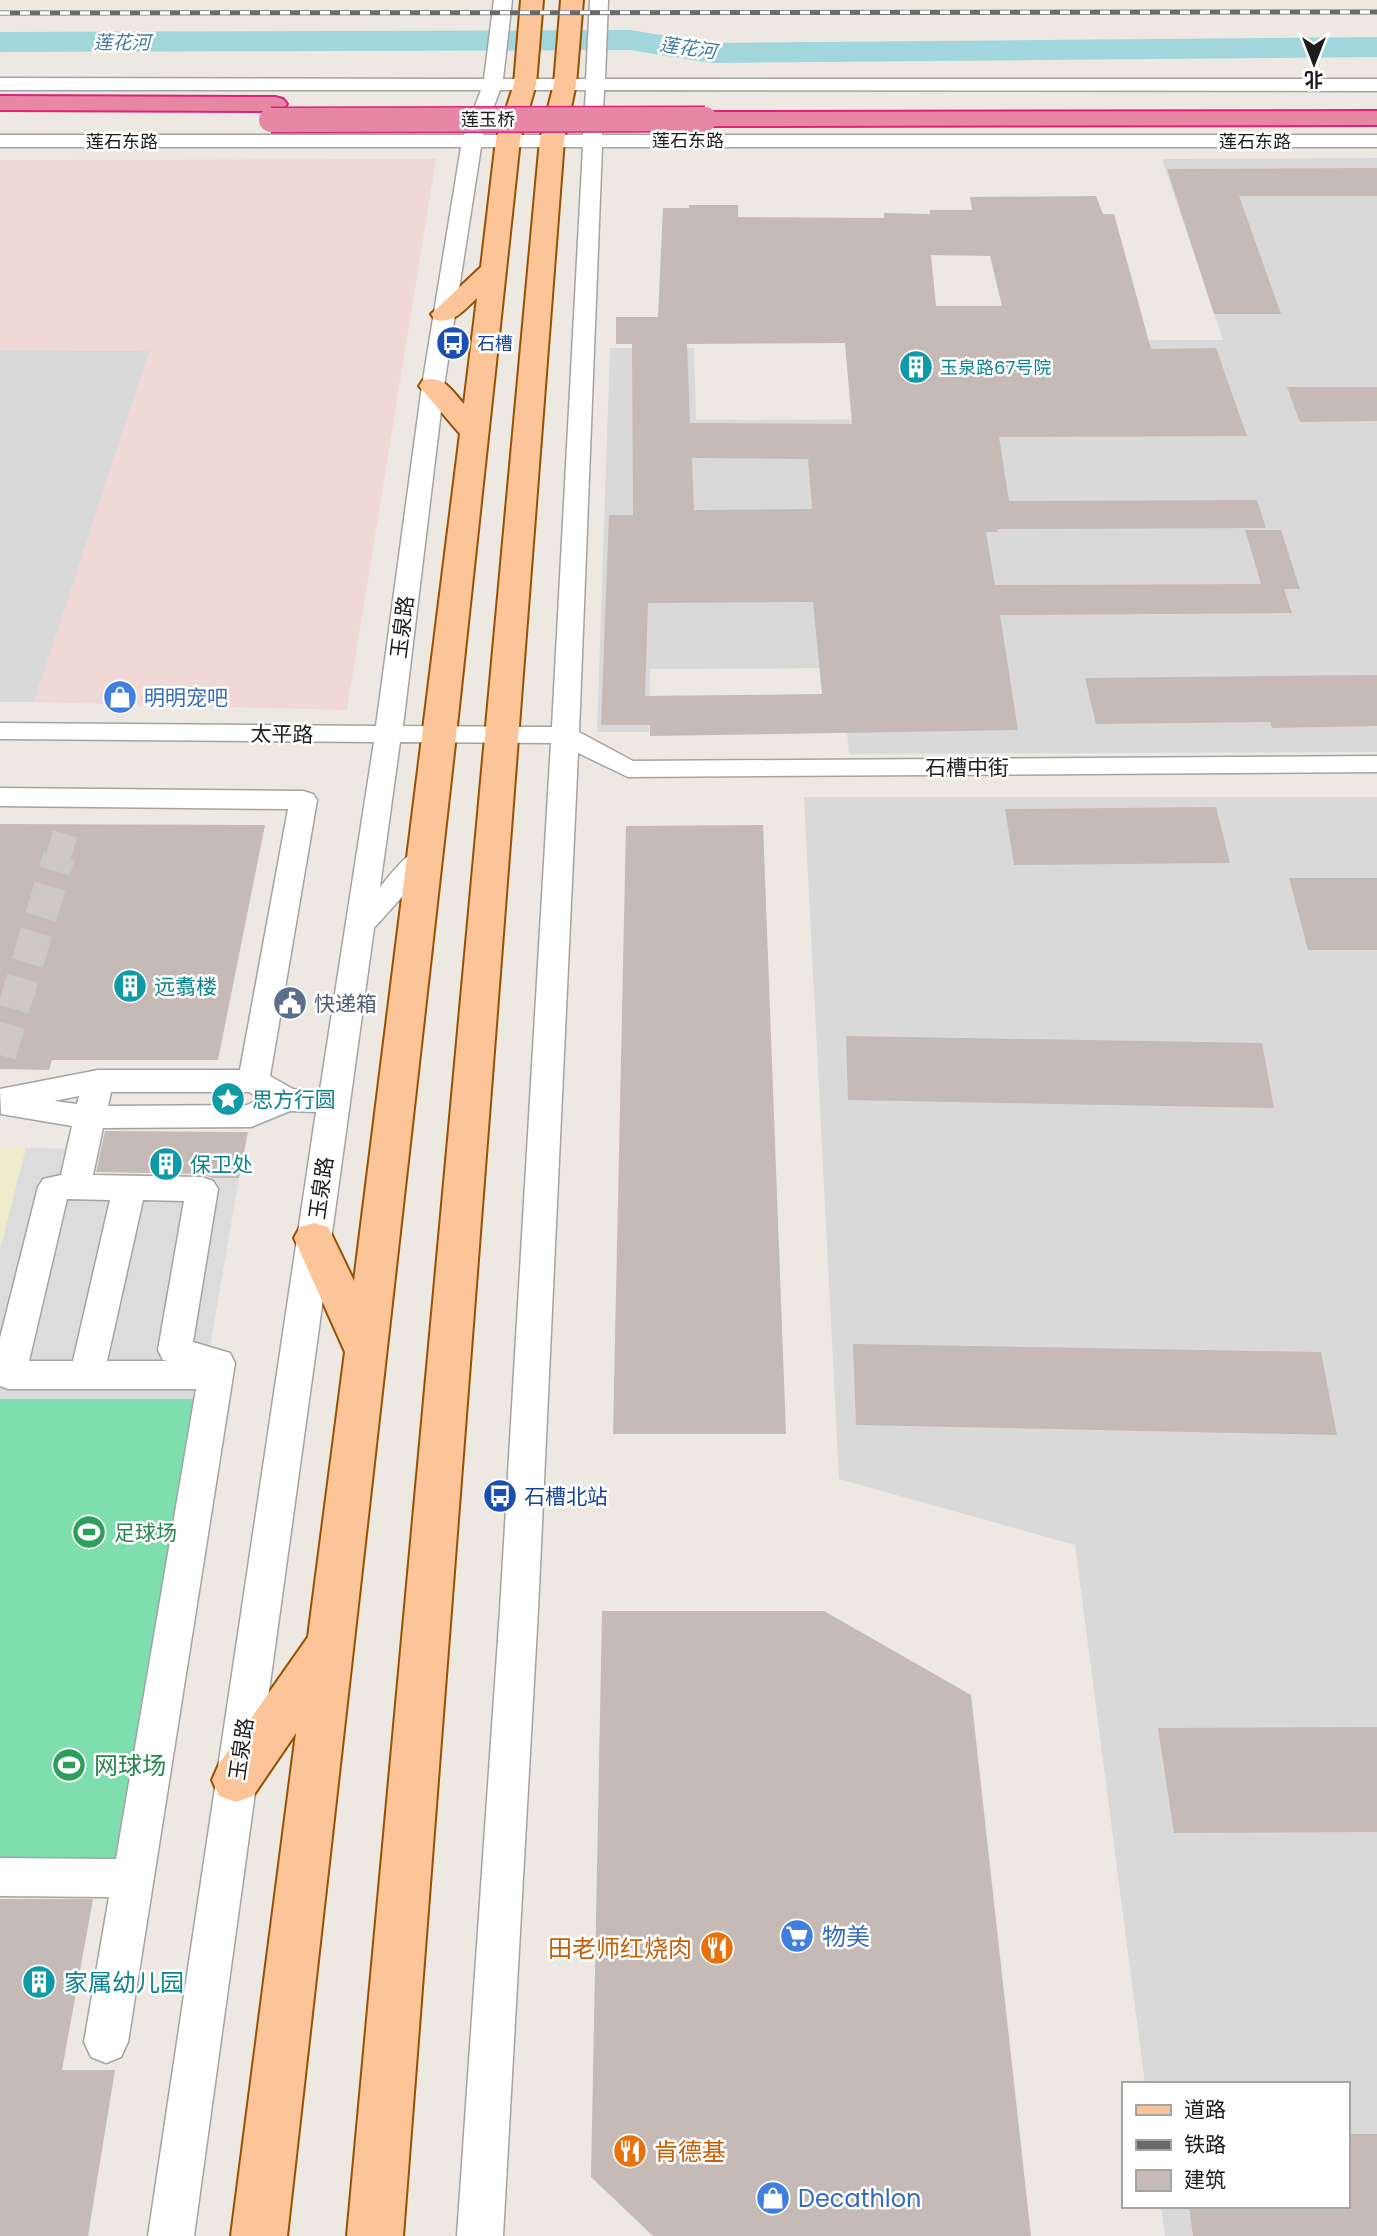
<svg xmlns="http://www.w3.org/2000/svg" width="1377" height="2236" viewBox="0 0 1377 2236" font-family="Poppins,'Noto Sans SC',sans-serif">
	<rect width="100%" height="100%" fill="#eee8e2"/>
	<path fill="#dad9d9" d="M1377,158v594l-528,2 -8,-86 -191,1 -1,63h-52l13,-384h84l2,72 298,-1 -13,-78 242,-1 -61,-181z
		M0,350l150,1 -116,351h-34z
		M804,797h573v1439h-212l-4,-30h186v-122h-202l-70,-539 -236,-66z"/>
	<path fill="#f0d9d4" d="M436,159l-89,551 -313,-8 116,-351 -150,-1v-190z"/>
	<path fill="#edeccc" d="M0,1148h26l-26,103z"/>
	<path fill="#7fdeae" d="M0,1399h201l-80,465h-121z"/>
	<path fill="#dcdcdc" d="M26,1148l67,1 -6,29h152l-38,221h-201v-148z"/>
	<g fill="none" stroke-linecap="round" stroke-linejoin="round">
		<path fill="#a1d6dc" fill-rule="evenodd" d="M630,30l82,13 665,-6v20l-665,6 -82,-13 -630,2v-20z"/>
	</g>
	<path fill="#c5bab5" fill-rule="evenodd" d="M1377,168v28h-138l42,118h-67l-47,-145z
		M1096,196l7,18h11l37,135 65,-1 31,88 -248,1 10,64 248,-1 9,28 -269,1 1,3h-12l9,53 266,-1 -16,-54h36l19,59h-16l8,24 -292,2 18,115 -368,6v-11h-49l8,-210h24l-1,-171h-16v-27h42l5,-109h26v-3h49v12l146,1v-5l46,1v-4h42l-2,-13zM931,255l59,1 12,50h-66zM845,343l7,81 -162,-1 -3,-79zM692,458l116,1 4,50 -118,1zM813,602l9,92 -177,2 3,-93z
		M1287,387h90v34l-77,1z
		M1377,675v51l-105,2 -2,-6 -174,2 -11,-46z
		M1216,807l14,56 -216,2 -9,-56z
		M0,824l265,1 -47,235h-166l-3,10 -49,-1z
		M763,825l23,609h-173l13,-608z
		M1289,878h88v72h-69z
		M846,1036l416,7 12,65 -426,-8z
		M105,1131l143,1 -9,46h-27l-10,-4 -106,-2z
		M853,1344l468,8 16,83 -481,-10z
		M602,1611h222l147,84 60,541h-378l-62,-59z
		M1377,1727v105l-203,1 -16,-105z
		M0,1899h93l-31,171h53l-27,166h-88z
		M1347,2134h30v102h-184l-4,-30h158z"/>
	<g fill="none" stroke-linecap="round" stroke-linejoin="round">
		<path stroke="#cec9c4" stroke-width="25" stroke-dasharray="25 12" stroke-linecap="butt" d="M58,858l10,-34"/>
		<path stroke="#cec9c4" stroke-width="32" stroke-dasharray="32 16" stroke-linecap="butt" d="M0,1055l59,-199"/>
		<g stroke="#a3a3a3" stroke-width="3">
			<path id="minor" d="M494,0h18l-9,79h83l4,-79h18l-3,79h772v12l-773,-1 -2,45h775v12h-775l-23,585 54,29 744,-5v16l-749,5 -50,-24 -40,857 -35,626h-46l43,-626 51,-867 -151,-1 -20,145c15,-17 32,-45 56,-38l4,6 -66,73 -180,1308h-46l168,-1124 -26,-1 -39,16 -148,1 -10,47 109,2 11,4 5,8 -25,153 37,11 5,10 -107,679 -7,15 -15,6 -15,-6 -7,-15 25,-145 -109,-1v-38l116,1 80,-470h-188l-8,-3v-48l38,-151 5,-8 18,-4 11,-49 -71,-12 -1,-25 98,-19h142l48,-261 -288,-3v-18l303,3 10,3 4,6 -47,276 23,13 27,1 54,-348 -374,-3v-16l376,3 46,-340 39,-239h-461v-12h464l17,-45h-481v-12l484,1zM500,90h86l-3,45h-100zM481,147h102l-31,580 -149,-1 41,-340zM111,1092h138l11,7 -13,6 -139,1zM79,1096l-2,8 -23,-3zM67,1199l43,1 -37,161h-44zM143,1200l41,1 -26,149 5,10 5,1h-61z"/>
		</g>
		<g stroke="#945200" stroke-width="4">
			<path id="major" d="M521,0h22l-7,84 -16,56 -64,595 -169,1501h-56l65,-503 -43,63 -17,6 -17,-6 -7,-16 7,-16 89,-127 37,-285 -51,-114 6,-11 14,-4 14,4 26,54 106,-847 -41,-48 4,-6c21,-5 28,10 41,24l13,-106c-13,12 -23,26 -42,22l-4,-6 50,-47 15,-127 18,-56z
				M561,0h22l-7,84 -12,56 -161,2096h-56l193,-2096 14,-56z"/>
		</g>
		<g stroke="#d82376" stroke-width="4">
			<path id="highway" d="M0,96l275,1 8,2 4,5 -4,5 -8,2 -275,-1z
				M1377,111v14l-672,1 -8,-2 -4,-5 4,-5 8,-2z"/>
		</g>
		<use href="#minor" fill="#fff" fill-rule="evenodd"/>
		<use href="#major" fill="#fcc599" fill-rule="evenodd"/>
		<use href="#highway" fill="#e688a5" fill-rule="evenodd"/>
		<g stroke="#6a6a6a" stroke-width="5">
			<path id="rail" d="M0,13l1377,-1"/>
		</g>
		<use href="#rail" stroke="#fff" stroke-width="3.5" stroke-dasharray="10" stroke-linecap="butt"/>
		<g stroke="#d82376" stroke-width="27" stroke-linecap="butt">
			<path id="highway-bridge" d="M271,120l434,-1"/>
		</g>
		<use href="#highway-bridge" stroke="#e688a5" stroke-width="24"/>
	</g>
	<defs>
		<g id="bus-disc" transform="scale(1.75)"><circle r="9.5" fill="#1a4fb4" stroke="#fff"/><path d="M-5-6H5V4H4V6H2V4H-2V6H-4V4H-5ZM-3.5-4V0h7V-4ZM-3.5 1.2v1.5H-2V1.2ZM2 1.2v1.5H3.5V1.2Z" fill="#fff"/></g>
		<g id="building-disc" transform="scale(1.75)"><circle r="9.5" fill="#0f9aa8" stroke="#fff"/><path d="M-4-6H4V6H1V3H-1V6H-4ZM-2.5-4.3h1.7v1.8h-1.7ZM.8-4.3h1.7v1.8H.8ZM-2.5-1h1.7V.8h-1.7ZM.8-1h1.7V.8H.8Z" fill="#fff"/></g>
		<g id="shop-disc" transform="scale(1.75)"><circle r="9.5" fill="#3f7fe0" stroke="#fff"/><path d="M-5-2.5h2.3a2.7 3.5 0 0 1 5.4 0H5L5.5 6h-11ZM-1.5-2.5h3a1.5 2.3 0 0 0-3 0Z" fill="#fff"/></g>
		<g id="civic-disc" transform="scale(1.75)"><circle r="9.5" fill="#5c6f8a" stroke="#fff"/><path d="M-.6-6.5H3V-4.5H.6V-3L4-1V1h2V6H-6V1h2V-1L-.6-3ZM-1.2 2.5V6h2.4V2.5Z" fill="#fff"/></g>
		<g id="sight-disc" transform="scale(1.75)"><circle r="9.5" fill="#0f9aa8" stroke="#fff"/><path d="M0-6L1.8-2.2L6-1.7L2.9 1.2L3.7 5.4L0 3.3L-3.7 5.4L-2.9 1.2L-6-1.7L-1.8-2.2Z" fill="#fff"/></g>
		<g id="stadium-disc" transform="scale(1.75)"><circle r="9.5" fill="#2e9e5b" stroke="#fff"/><path d="M0-5a6.5 5 0 1 0 0 10a6.5 5 0 1 0 0-10ZM-3.5-1.8h7v3.6h-7Z" fill="#fff"/></g>
		<g id="supermarket-disc" transform="scale(1.75)"><circle r="9.5" fill="#3f7fe0" stroke="#fff"/><path d="M-6-5.5h2.5l.6 2H6L4.5 2H-2.5L-4.4-4H-6ZM-1.5 3.2a1.3 1.3 0 1 0 .1 0ZM3 3.2a1.3 1.3 0 1 0 .1 0Z" fill="#fff"/></g>
		<g id="restaurant-disc" transform="scale(1.75)"><circle r="9.5" fill="#e8710a" stroke="#fff"/><path d="M-5-6h1v4h1v-4h1v4h1v-4h1v5L-1.5 .5V6h-2V.5L-5-1ZM5-6V6H3V1.5H1.5Q1.5-4 5-6Z" fill="#fff"/></g>
	</defs>
	<g fill-rule="evenodd">
		<use href="#bus-disc" x="453" y="343"/>
		<use href="#building-disc" x="916" y="367"/>
		<use href="#shop-disc" x="120" y="697"/>
		<use href="#building-disc" x="130" y="986"/>
		<use href="#civic-disc" x="290" y="1003"/>
		<use href="#sight-disc" x="228" y="1099"/>
		<use href="#building-disc" x="166" y="1164"/>
		<use href="#bus-disc" x="500" y="1496"/>
		<use href="#stadium-disc" x="89" y="1532"/>
		<use href="#stadium-disc" x="69" y="1765"/>
		<use href="#supermarket-disc" x="797" y="1936"/>
		<use href="#restaurant-disc" x="717" y="1948"/>
		<use href="#building-disc" x="39" y="1982"/>
		<use href="#restaurant-disc" x="630" y="2151"/>
		<use href="#shop-disc" x="773" y="2198"/>
	</g>
	<g text-anchor="middle" dominant-baseline="central" stroke-width="5" stroke-linejoin="round" paint-order="stroke">
		<g font-size="18" fill="#1c1c1c" stroke="#fff">
			<text x="488" y="119">莲玉桥</text>
			<text x="688" y="140">莲石东路</text>
			<text x="122" y="141">莲石东路</text>
			<text x="1255" y="141">莲石东路</text>
		</g>
		<g font-size="18" fill="#164399" stroke="#fff" text-anchor="start">
			<text x="477" y="343">石槽</text>
		</g>
		<g font-size="18" fill="#0d838f" stroke="#fff" text-anchor="start">
			<text x="940" y="367">玉泉路67号院</text>
		</g>
		<g font-size="19" font-style="italic" fill="#437a9c" stroke="#fff">
			<text x="122" y="42">莲花河</text>
			<text transform="translate(688 48) rotate(8)">莲花河</text>
		</g>
		<g font-size="21" fill="#1c1c1c" stroke="#fff">
			<text transform="translate(402 627) rotate(-83)">玉泉路</text>
			<text transform="translate(282 734) rotate(1)">太平路</text>
			<text x="967" y="767">石槽中街</text>
			<text transform="translate(321 1188) rotate(-82)">玉泉路</text>
			<text transform="translate(241 1749) rotate(-82)">玉泉路</text>
		</g>
		<g font-size="21" fill="#366cbe" stroke="#fff" text-anchor="start">
			<text x="144" y="697">明明宠吧</text>
		</g>
		<g font-size="21" fill="#0d838f" stroke="#fff" text-anchor="start">
			<text x="154" y="986">远翥楼</text>
			<text x="252" y="1099">思方行圆</text>
			<text x="190" y="1164">保卫处</text>
		</g>
		<g font-size="21" fill="#4e5e75" stroke="#fff" text-anchor="start">
			<text x="314" y="1003">快递箱</text>
		</g>
		<g font-size="21" fill="#164399" stroke="#fff" text-anchor="start">
			<text x="524" y="1496">石槽北站</text>
		</g>
		<g font-size="21" fill="#27864d" stroke="#fff" text-anchor="start">
			<text x="114" y="1532">足球场</text>
		</g>
		<g font-size="24" fill="#27864d" stroke="#fff" text-anchor="start">
			<text x="94" y="1765">网球场</text>
		</g>
		<g font-size="24" fill="#366cbe" stroke="#fff" text-anchor="start">
			<text x="822" y="1936">物美</text>
			<text x="798" y="2198">Decathlon</text>
		</g>
		<g font-size="24" fill="#c56008" stroke="#fff" text-anchor="end">
			<text x="692" y="1948">田老师红烧肉</text>
			<text x="654" y="2151" text-anchor="start">肯德基</text>
		</g>
		<g font-size="24" fill="#0d838f" stroke="#fff" text-anchor="start">
			<text x="64" y="1982">家属幼儿园</text>
		</g>
	</g>
	<rect x="1122" y="2082" width="228" height="126" fill="#ffffff" stroke="#a4a4a4" stroke-width="2"/>
	<rect x="1136" y="2105" width="35" height="10" fill="#fcc599" stroke="#a4a4a4" stroke-width="2"/>
	<text x="1184" y="2117" font-size="21" fill="#1c1c1c">道路</text>
	<rect x="1136" y="2140" width="35" height="10" fill="#6a6a6a" stroke="#a4a4a4" stroke-width="2"/>
	<text x="1184" y="2152" font-size="21" fill="#1c1c1c">铁路</text>
	<rect x="1136" y="2170" width="35" height="21" fill="#c5bab5" stroke="#a4a4a4" stroke-width="2"/>
	<text x="1184" y="2187" font-size="21" fill="#1c1c1c">建筑</text>
	<g transform="translate(1314 63) rotate(180)" stroke="#ffffff" stroke-width="5" paint-order="stroke">
	<path d="M0-5L12 26L0 18L-12 26Z" fill="#1c1c1c"/>
	<text y="-10" font-size="19" font-weight="bold" text-anchor="middle" fill="#1c1c1c">北</text>
	</g>
</svg>
